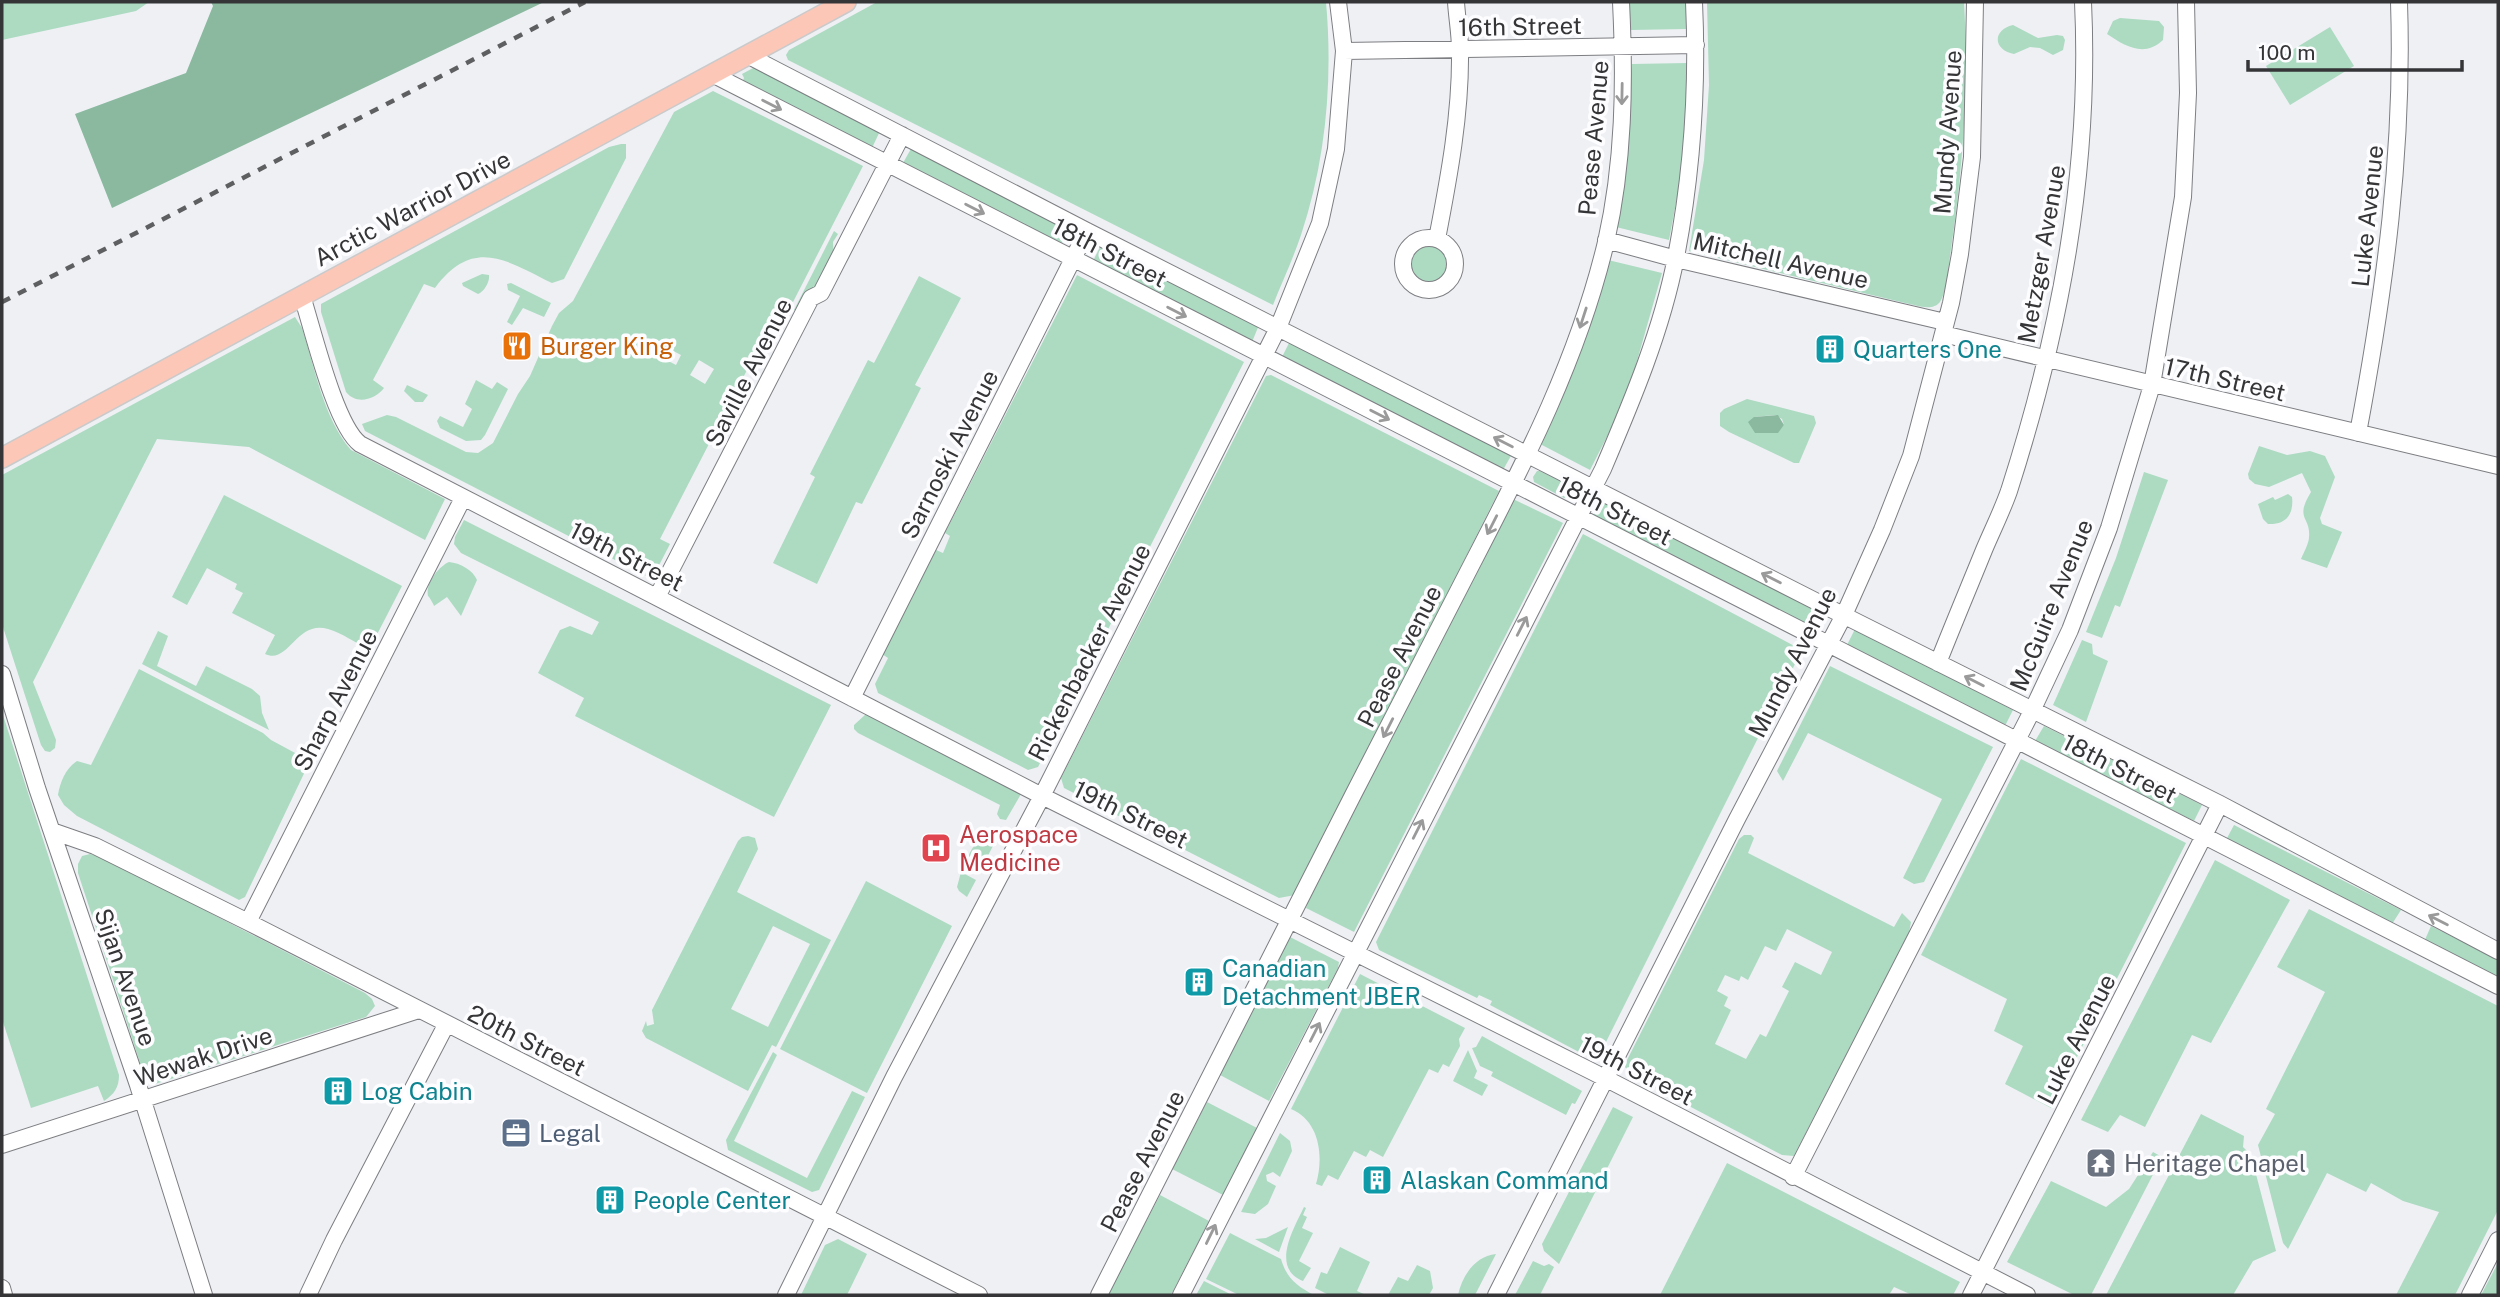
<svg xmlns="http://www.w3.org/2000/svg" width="2500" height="1297" viewBox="0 0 2500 1297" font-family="'Public Sans',sans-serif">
	<rect width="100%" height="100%" fill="#eff0f4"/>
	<path fill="#acdbc2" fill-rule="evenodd" d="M2,2h147l-13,9 -134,29z
		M877,2h449c7,78 0,158 -25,233 -8,24 -19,47 -28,70l-485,-245 -2,-5 3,-5z
		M1629,2h57v27l-55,1z
		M1707,2h257c5,83 -1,165 -13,247 -2,13 -4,43 -11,53 -8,10 -24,3 -35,1l-216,-52 15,-91 5,-75z
		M2120,18l39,3 5,6 -1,13c-19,18 -38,6 -56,-6l6,-13z
		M2013,25l25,13 19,-3 6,1 2,4 -2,10 -10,5 -13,-7 -10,-1 -16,7c-21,-4 -22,-24 -1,-29z
		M2330,27l24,39 -64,39 -24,-39z
		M1687,63l2,7 -8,106 -12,64 -53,-13 12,-100 4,-63z
		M755,67l125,64 -8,17 -130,-66 2,-4 -2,-4z
		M713,91l150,75 -71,138 -9,-4 -123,239 10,5 -16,31 -6,2 -283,-146 -3,-7 25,-9 9,2 70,35 12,1 15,-10 25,-49 12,-18 22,-50 7,-13 14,-12 101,-189zM658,343l23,12 -5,10 -23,-12zM699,360l15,9 -9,15 -15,-9z
		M621,144h5v14l-62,121 -12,4c-46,-23 -79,-46 -117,5l-11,-4 -51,96 11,8c-9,12 -28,17 -38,4l-25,-80v-8l288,-157z
		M912,147l158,81 -9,17 -158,-82z
		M834,231l4,3 -5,8 1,19 -36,51 -4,-2z
		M1101,245l158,80 -7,17 -159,-81z
		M1411 265a19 19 0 1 1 38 0a19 19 0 1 1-38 0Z
		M1608,260l54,13 -27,95 -20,53 -25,49 -48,-25v-3l29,-67z
		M482,274l7,1c1,7 -5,17 -11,19l-15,-8 -1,-3z
		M1077,275l167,87 -206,405 -10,3 -150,-77 -3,-9 13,-26 -6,-4 54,-104 7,3 7,-17 -5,-3z
		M919,276l42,22 -46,87 6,3 -59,116 -6,-2 -39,82 -44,-21 42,-86 -5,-3 58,-114 6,3z
		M511,283l40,20 -7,14 -21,-9 -11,17 -5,-3 13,-26 -12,-6 -1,-6z
		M295,317l7,11c13,40 21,89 49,122l94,49 -20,41 -176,-93 -92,-8 -124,243 23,58 -1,8 -5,4 -5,-1 -4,-6 -39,-121v-149z
		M1290,341l222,113 -9,16 -221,-113z
		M1271,375l228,116 -204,404 -16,3 -215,-110 -3,-10 205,-402z
		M476,380l16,9 5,-7 11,7 -23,46 -4,5 -15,1 -26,-13 -3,-7 3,-5 23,11 9,-18 -7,-5z
		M407,385l21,10 -5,7h-8l-11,-11z
		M1747,399l67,17 2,7 -17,40h-5l-65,-31 -9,-6v-13l4,-4zM1775,415l7,4 2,6 -6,7 -23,1 -1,-16z
		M2259,446l28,9 23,-4 15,5 10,21 -15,41 2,6 20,8 -15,36 -26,-9c3,-7 8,-16 8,-22 2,-21 -15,-17 2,-45l-9,-19 -33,14 -14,-3 -6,-5 -1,-5z
		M1537,471h3l31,15 1,5 -3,6 -5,1 -30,-16 -1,-5z
		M2144,472l24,8 -48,127 -5,-2 -13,33 -16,-6 30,-74z
		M2288,494l4,3c2,16 -5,28 -24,27l-5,-5 -5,-15 15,-7 2,3z
		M224,495l178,91 -33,64c-13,-7 -27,-17 -41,-21 -32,-9 -39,36 -63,25l10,-19 -43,-22 11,-20 -8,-4 2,-5 -30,-16 -20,37 -15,-8z
		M1513,499l50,24 -209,409 -48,-24 2,-7z
		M1602,500l222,113 -8,16 -223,-113z
		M464,520l367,185 -57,112 -199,-101 9,-18 -46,-25 22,-43 10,-4 22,9 7,-13 -138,-69 -7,-9 1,-7z
		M1583,534l219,116 -204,408 -4,2 -104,-55 2,-4 -13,-6 -2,3 -98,-48 -3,-8z
		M449,562c11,1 24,8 28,18l-16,36 -14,-19 -13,9c0,-1 -5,-10 -6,-10 -3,-12 11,-30 21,-34z
		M1855,629l158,81 -8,16 -158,-81z
		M158,631l10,5 -11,30 39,20 10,-20 46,23 8,7 2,17 7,17 -127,-66z
		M2082,640l10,4 1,10 15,7 -22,61 -33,-17z
		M1830,666l163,81 -69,135 -10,2 -11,-6 39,-79 -134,-66 -25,48 -6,-10z
		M139,669l124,64 8,7 39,21 -65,136 -6,3 -162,-84 -13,-11 -6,-10c2,-13 8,-27 19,-34l14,4z
		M2,712l117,363c0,13 -5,19 -15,26l-6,-15 -67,22 -29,-89z
		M866,714l155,80 -15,26 -6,-1 -3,-5 3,-9 -142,-72 -4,-4v-4z
		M2044,726l158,79 -8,16 -159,-80z
		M2021,759l165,84 -135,265 -46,-24 18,-38 -29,-15 13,-32 -86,-44z
		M2234,825l167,85 -9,14 -166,-84z
		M1744,835h7l3,3 -6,15 146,74 8,-14 9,9 -2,11 -115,223 -12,-1 -148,-78 -10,-11 115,-227zM1787,929l45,23 -11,23 -26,-13 -13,25 7,4 -23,46 -6,-3 -14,25 -31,-15 16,-34 -7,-4 4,-9 -11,-6 8,-16 14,6 2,-5 7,4 17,-34 11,5z
		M748,836l7,2 3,11 -21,43 94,48 -55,107 -4,-2 -24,46 -102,-53 -4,-7 4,-10 1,5 7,-2 -2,-14 86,-169 4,-4zM773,926l37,18 -42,83 -37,-18z
		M987,837l8,5 -16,31 -15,-7c6,-12 9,-26 23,-29z
		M90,854l12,3 263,136 7,6 3,7 -9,11 -211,67 -10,-6 -67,-205v-9l4,-8z
		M2215,860l75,40 -79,143 -19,-8 -47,92 -25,-12 -12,17 -27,-12z
		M961,872l15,8 -9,17 -8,-6 -2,-4z
		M866,881l86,45 -85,167 -87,-44z
		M2309,909l189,97v204l-43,85h-59l43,-83 -36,-11 -32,-18 -5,9 -39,-19 -39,76 -5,-6 -25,-98 17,-31 -9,-5 59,-117 -48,-25z
		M2431,926l67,34v20l-74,-38z
		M1290,937l49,25 -1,6 -69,133 -49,-26z
		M1360,974l105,54 -6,11 1,7 -11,21 -6,-3 -5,9 -9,-4 -46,88 -13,-7 -4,7 -12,-6 -16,29 -10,-5 -6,11 -6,-2c8,-27 4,-63 -25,-75z
		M1482,1036l100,55 -7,13 -3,-1 -6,12 -75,-39 2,-4 -13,-6 -8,-18 4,-1z
		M1468,1050l9,21 -3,7 14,7 -6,11 -29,-15z
		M773,1052l4,3 -43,86 73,37 45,-87 13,6 -46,93 -7,2 -84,-42 -2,-10z
		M1207,1102l50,26 -34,67 -51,-26z
		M1613,1107l20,10 -74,147 -15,-13 -2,-7z
		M2201,1114l43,22 -1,11 8,8 25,96 -23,10 -20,34h-127z
		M1280,1133l10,8 2,10 -12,26 -7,-5 -7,3 1,6 9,5 -8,18 -13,10 -14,-2z
		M2153,1152l9,5 -71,138h-17l-67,-33 44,-81 55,26 23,-18z
		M1727,1163l233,119 -7,13h-41l-18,-8 -5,8h-229z
		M1160,1195l49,26 -38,74h-63z
		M1304,1207l2,1 -3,7 4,2 -5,11 11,5 -14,28 12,7 -8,13c-33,-13 -9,-53 1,-74z
		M1288,1227l-9,25 -24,-13 11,-1z
		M1230,1233l51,26c6,20 16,27 33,36h-75l-33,-16z
		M838,1239l29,15 -20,41h-46l24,-50z
		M1340,1247l30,15 -13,29 9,4h-37l-14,-7 6,-16 6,2z
		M1496,1254l-21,41h-17c4,-19 17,-39 38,-41z
		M1533,1261l11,5 5,-2 5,3 -14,28h-25z
		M2498,1263v32h-17z
		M1417,1265l13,6 3,17 -4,7h-41l10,-18 10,4z
		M1204,1281l28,14h-36z"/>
	<path fill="#8ab9a0" d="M211,2h333l-432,206 -37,-94 111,-41 27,-67z
		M1778,415l6,10 -6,8h-23l-7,-11 6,-5z"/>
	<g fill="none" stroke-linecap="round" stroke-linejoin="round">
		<g stroke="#7d7e82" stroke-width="18">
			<path id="minor" d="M1344,51l352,-6
				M747,55l340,176 744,378 389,195 278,147
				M712,74l1786,912
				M1403 264a26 26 0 1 1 52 0a26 26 0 1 1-52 0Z
				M1437,239c12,-62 24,-126 23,-189 0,-16 -3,-32 -4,-48
				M1606,240l70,19 269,63
				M302,296c11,34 33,129 58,148l682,352 551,276 434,223
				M1943,334l555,132
				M2358,433c27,-144 46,-284 41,-431
				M657,597l154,-299 10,-5 81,-158
				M1938,663c15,-38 31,-76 46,-113 8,-19 18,-39 25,-59 51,-159 82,-322 74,-489
				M2,674l35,114 101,297 66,210
				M852,698l235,-467
				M52,831l43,15 153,76 731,373
				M248,922l215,-424
				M2,1145l417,-135
				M1793,1177l239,-466 38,-81 39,-102 43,-143 31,-188 5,-104 -2,-91
				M2,1288l2,7
				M308,1295l26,-55 112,-215
				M786,1295l108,-218 148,-281 236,-468 42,-105 16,-74 8,-98 -6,-49
				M1099,1295c86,-166 168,-334 254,-500 40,-77 80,-155 120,-233 54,-104 106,-206 133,-320 18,-79 19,-160 15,-240
				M1181,1295l422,-826c29,-68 59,-139 73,-212 16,-84 22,-170 18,-255
				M1496,1295l241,-476 107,-204 38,-85 29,-74 40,-153 9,-49 12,-97 3,-155
				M1971,1295l249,-491
				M2470,1295l28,-55"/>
		</g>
		<g stroke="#cacacb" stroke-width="22">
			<path id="major" d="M2,458l844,-456"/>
		</g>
		<use href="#minor" stroke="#fff" stroke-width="16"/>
		<use href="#major" stroke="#fdc7b8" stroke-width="19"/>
		<path stroke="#5e5f61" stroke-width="4.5" stroke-dasharray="9 9" stroke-linecap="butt" d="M2,302l583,-300"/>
	</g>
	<defs><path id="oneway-shaft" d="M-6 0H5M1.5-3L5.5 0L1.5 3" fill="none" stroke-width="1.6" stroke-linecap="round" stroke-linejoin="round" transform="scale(1.75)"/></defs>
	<g stroke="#9a9a9b">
		<use href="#oneway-shaft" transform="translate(1622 94) rotate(91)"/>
		<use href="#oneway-shaft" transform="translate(772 105) rotate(27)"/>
		<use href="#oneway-shaft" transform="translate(975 209) rotate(27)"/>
		<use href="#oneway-shaft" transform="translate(1177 312) rotate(27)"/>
		<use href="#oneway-shaft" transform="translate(1583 318) rotate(108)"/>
		<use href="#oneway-shaft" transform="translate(1380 415) rotate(27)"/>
		<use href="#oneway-shaft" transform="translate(1503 442) rotate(-153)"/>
		<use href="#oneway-shaft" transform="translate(1492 525) rotate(117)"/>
		<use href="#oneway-shaft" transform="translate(1771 578) rotate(-153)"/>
		<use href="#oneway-shaft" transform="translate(1522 626) rotate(-63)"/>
		<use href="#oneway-shaft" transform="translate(1974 681) rotate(-153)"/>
		<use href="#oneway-shaft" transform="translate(1388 728) rotate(117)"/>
		<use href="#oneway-shaft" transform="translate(1418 829) rotate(-63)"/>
		<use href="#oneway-shaft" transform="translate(2438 920) rotate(-153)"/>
		<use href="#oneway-shaft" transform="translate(1315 1032) rotate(-63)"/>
		<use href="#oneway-shaft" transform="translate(1211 1234) rotate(-64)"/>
	</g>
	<defs>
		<g id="restaurant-square" transform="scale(1.575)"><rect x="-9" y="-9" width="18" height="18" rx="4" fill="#e8710a" stroke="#fdfdff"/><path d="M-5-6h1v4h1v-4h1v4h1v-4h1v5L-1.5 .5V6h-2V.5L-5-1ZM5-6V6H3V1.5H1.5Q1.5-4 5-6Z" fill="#fff"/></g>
		<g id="building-square" transform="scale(1.575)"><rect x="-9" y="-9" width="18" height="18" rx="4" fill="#0f9aa8" stroke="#fdfdff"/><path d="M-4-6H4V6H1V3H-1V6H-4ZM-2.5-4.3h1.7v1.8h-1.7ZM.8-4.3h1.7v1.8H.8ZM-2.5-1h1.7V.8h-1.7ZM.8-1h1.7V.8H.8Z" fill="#fff"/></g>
		<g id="hospital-square" transform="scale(1.575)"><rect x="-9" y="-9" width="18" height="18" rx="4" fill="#e0444e" stroke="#fdfdff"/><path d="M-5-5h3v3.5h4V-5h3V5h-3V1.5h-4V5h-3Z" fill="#fff"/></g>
		<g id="office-square" transform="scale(1.575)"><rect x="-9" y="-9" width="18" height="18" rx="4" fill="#5c6f8a" stroke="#fdfdff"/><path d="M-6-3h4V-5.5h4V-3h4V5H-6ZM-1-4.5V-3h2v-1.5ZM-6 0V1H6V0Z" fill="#fff"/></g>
		<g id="temple-square" transform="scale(1.575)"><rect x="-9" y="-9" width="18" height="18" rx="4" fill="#6b7280" stroke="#fdfdff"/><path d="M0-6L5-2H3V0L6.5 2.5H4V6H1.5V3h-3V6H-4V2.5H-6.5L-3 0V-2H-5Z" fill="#fff"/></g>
	</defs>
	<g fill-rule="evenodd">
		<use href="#restaurant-square" x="517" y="346"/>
		<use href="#building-square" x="1830" y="349"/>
		<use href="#hospital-square" x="936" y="848"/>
		<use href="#building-square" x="1199" y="982"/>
		<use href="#building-square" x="338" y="1091"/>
		<use href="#office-square" x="516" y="1133"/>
		<use href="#temple-square" x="2101" y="1163"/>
		<use href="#building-square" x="1377" y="1180"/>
		<use href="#building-square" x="610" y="1200"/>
	</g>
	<g text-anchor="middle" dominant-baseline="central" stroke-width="7" stroke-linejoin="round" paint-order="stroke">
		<g font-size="24" fill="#353537" stroke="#fdfdff">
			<text transform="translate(1520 26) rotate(-1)">16th Street</text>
			<text transform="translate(1947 132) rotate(-86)">Mundy Avenue</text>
			<text transform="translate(1593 138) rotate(-85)">Pease Avenue</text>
			<text transform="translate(412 208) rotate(-28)">Arctic Warrior Drive</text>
			<text transform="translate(2367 216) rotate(-84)">Luke Avenue</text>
			<text transform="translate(1110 252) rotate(27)">18th Street</text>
			<text transform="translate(2041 254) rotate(-80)">Metzger Avenue</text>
			<text transform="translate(1781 260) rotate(13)">Mitchell Avenue</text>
			<text transform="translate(748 372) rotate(-63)">Saville Avenue</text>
			<text transform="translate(2225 379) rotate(13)">17th Street</text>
			<text transform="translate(949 454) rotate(-63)">Sarnoski Avenue</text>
			<text transform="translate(1615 510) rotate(27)">18th Street</text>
			<text transform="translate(627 556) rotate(27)">19th Street</text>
			<text transform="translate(2051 605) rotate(-68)">McGuire Avenue</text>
			<text transform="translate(1089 652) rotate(-63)">Rickenbacker Avenue</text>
			<text transform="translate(1399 656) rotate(-63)">Pease Avenue</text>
			<text transform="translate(1792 662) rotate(-63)">Mundy Avenue</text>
			<text transform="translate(335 700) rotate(-63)">Sharp Avenue</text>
			<text transform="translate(2120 768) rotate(27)">18th Street</text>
			<text transform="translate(1131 814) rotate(26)">19th Street</text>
			<text transform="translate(126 977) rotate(71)">Sijan Avenue</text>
			<text transform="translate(2076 1039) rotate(-63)">Luke Avenue</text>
			<text transform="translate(527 1040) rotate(27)">20th Street</text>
			<text transform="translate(203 1056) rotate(-18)">Wewak Drive</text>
			<text transform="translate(1637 1070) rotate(27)">19th Street</text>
			<text transform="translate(1142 1161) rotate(-63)">Pease Avenue</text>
		</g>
		<g font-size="24" fill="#c56008" stroke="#fdfdff" text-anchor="start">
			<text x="540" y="346">Burger King</text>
		</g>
		<g font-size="24" fill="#0d838f" stroke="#fdfdff" text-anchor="start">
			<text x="1853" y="349">Quarters One</text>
			<text x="1222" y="968">Canadian<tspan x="1222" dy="28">Detachment JBER</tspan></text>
			<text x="361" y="1091">Log Cabin</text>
			<text x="1400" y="1180">Alaskan Command</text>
			<text x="633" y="1200">People Center</text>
		</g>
		<g font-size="24" fill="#be3a42" stroke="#fdfdff" text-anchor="start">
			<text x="959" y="834">Aerospace<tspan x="959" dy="28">Medicine</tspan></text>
		</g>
		<g font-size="24" fill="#4e5e75" stroke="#fdfdff" text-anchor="start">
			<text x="539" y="1133">Legal</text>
		</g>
		<g font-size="24" fill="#5b616d" stroke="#fdfdff" text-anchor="start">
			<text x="2124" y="1163">Heritage Chapel</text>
		</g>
	</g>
	<rect width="2500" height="1297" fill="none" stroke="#353537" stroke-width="7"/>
	<path d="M2248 60v10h214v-10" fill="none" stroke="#353537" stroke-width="3.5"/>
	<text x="2258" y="60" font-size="21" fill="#353537" stroke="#fdfdff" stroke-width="5" paint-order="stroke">100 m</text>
</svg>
